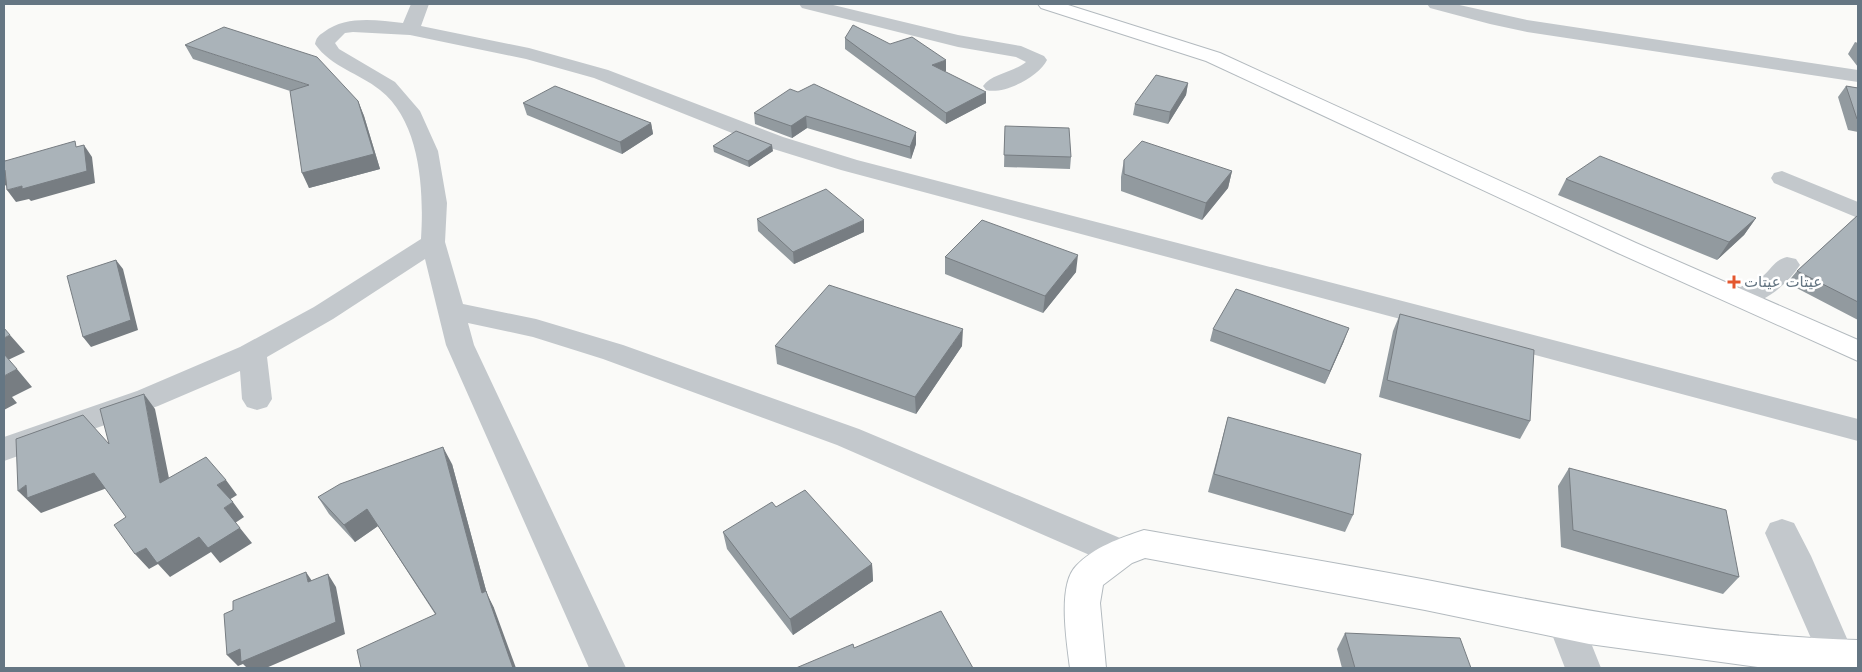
<svg xmlns="http://www.w3.org/2000/svg" width="1862" height="672" viewBox="0 0 1862 672" font-family="'DejaVu Sans','Noto Sans Arabic',sans-serif">
	<rect width="100%" height="100%" fill="#fafaf8"/>
	<g fill="none" stroke-linecap="round" stroke-linejoin="round">
		<g stroke="#b3babf" stroke-width="2">
			<path id="secondary" d="M1038,4h27l155,49 416,190 222,97v21l-240,-108 -412,-192 -165,-53z
				M1144,530c94,17 189,32 283,50 143,28 286,56 431,60v28h-93l-176,-24 -164,-34 -280,-52 -13,5 -29,22 -3,18 6,65h-36c-3,-24 -13,-83 6,-102 18,-19 44,-28 68,-36z"/>
		</g>
		<path fill="#c3c8cc" fill-rule="evenodd" d="M411,4h18l-8,22 108,22 79,22 175,67 74,23 1001,259v22l-1017,-271 -74,-23 -173,-69 -68,-19 -116,-24 -57,-3 -8,1 -10,10 4,6 56,33 25,29 18,40 9,52 -2,39 18,62 73,15 87,26 236,84 273,114 5,10 -5,10 -12,4 -12,-4 -271,-118 -234,-86 -70,-22 -65,-14 6,22 152,323h-37l-143,-323 -21,-86 -92,60 -66,38 5,42 -5,8 -10,3 -10,-3 -5,-8 -2,-28 -82,35 -154,55v-24l133,-46 103,-44 74,-40 107,-68c3,-47 0,-117 -41,-149 -21,-17 -49,-23 -65,-46 1,-6 4,-9 9,-12 22,-17 53,-12 79,-9z
			M799,4h30l129,31 63,11 23,10 3,4c-8,17 -44,35 -61,30l-3,-4c8,-12 31,-14 43,-24l-10,-5 -58,-10 -156,-39z
			M1427,4h28l72,16 331,50v12l-331,-50 -37,-8 -60,-16z
			M1782,171l76,31v16l-84,-35 -3,-5 3,-5z
			M1787,257l9,2 4,6c-14,21 -43,46 -69,39l-4,-6c8,-13 25,-13 36,-22 9,-8 12,-16 24,-19z
			M1782,519l12,4 17,33 44,101 -5,11h-26l-59,-135 5,-10z
			M1566,608l13,5 22,55h-36l-17,-44 5,-11z"/>
		<use href="#secondary" fill="#fff" fill-rule="evenodd"/>
	</g>
	<path fill="#929a9f" d="M845,38l101,33 -1,1 41,31 -40,21 -101,-75z
		M1855,42l3,1v24l-10,-13z
		M185,45l173,56 6,15 16,53 -71,19 -19,-97 -97,-32z
		M1188,83l-2,12 -18,29 -35,-9 2,-11z
		M1846,86l12,2v44l-10,-2 -10,-33z
		M798,92l118,40v12l-5,15 -104,-31 -15,10 -37,-14 -1,-11z
		M523,103l128,20 2,11 -31,20 -95,-39z
		M1005,126l66,31 -1,12 -66,-2z
		M713,146l60,5 -24,16 -35,-15z
		M1124,160l108,11 -4,17 -26,32 -81,-29v-14z
		M1566,179l190,39 -12,17 -27,25 -159,-65z
		M1858,215v105l-71,-37 10,-12z
		M757,219l107,13 -70,32 -36,-33z
		M945,257l131,15 -33,41 -98,-39z
		M1400,314l130,107 -10,18 -141,-42 14,-66z
		M1213,329l131,12 -19,43 -115,-43z
		M775,346h187l-46,68 -139,-50z
		M1228,417l125,98 -8,17 -137,-40z
		M452,464l35,130 7,14 -59,6 -57,-88 -23,16 -26,-28 -11,-17z
		M1569,468l170,109 -16,17 -162,-47 -3,-61z
		M776,507l96,57 1,17 -80,54 -66,-86 -4,-17z
		M1345,633l126,35h-129l-5,-19z"/>
	<path fill="#777d82" d="M946,60v11l-14,5v-11z
		M1188,83l-2,12 -18,29 2,-12z
		M986,92v11l-40,21v-11z
		M358,101l6,15 16,53 -71,19 -7,-15z
		M806,116l1,12 -15,10 -1,-12z
		M651,123l2,11 -31,20 -2,-12z
		M916,132v12l-5,15 -1,-12z
		M84,145l8,12 3,26 -64,18 -2,-2 -13,3 -9,-12 15,-4z
		M772,145l1,6 -24,16 -1,-6z
		M5,170l9,12 -10,4v-15z
		M1232,171l-4,17 -26,32 4,-17z
		M1756,218l-12,17 -27,25 12,-18z
		M864,220v12l-70,32 -1,-12z
		M1078,255l-2,17 -33,41 2,-17z
		M116,260l7,9 15,61 -47,17 -8,-10z
		M1349,328l-5,13 -19,43 5,-13z
		M963,329l-1,17 -46,68 -1,-17z
		M10,335l15,17 -17,8 -4,-5v-17z
		M17,369l15,18 -20,10 5,6 -13,7v-34z
		M144,394l11,15 18,89 -13,-15z
		M443,447l9,17 35,130 7,14 22,60h-3l-31,-75z
		M94,473l13,15 -66,25 -23,-22 8,-6z
		M226,480l11,15 -8,5 -12,-15z
		M233,502l11,15 -9,6 -11,-15z
		M367,509l11,17 -23,16 -11,-17z
		M240,528l12,15 -32,20 -9,-11 -41,25 -12,-13 -9,5 -14,-15 11,-6z
		M872,564l1,17 -80,54 -3,-16z
		M306,572l8,12 -6,-2z
		M328,574l8,13 9,47 -79,34h-19l-4,-4 -5,2 -11,-11z"/>
	<path fill="#aab3b9" stroke="#777d82" d="M853,25l37,19 22,-7 34,23 -14,5 54,27 -40,21 -101,-75z
		M224,27l93,30 41,44 16,53 -72,19 -12,-82 19,-6 -124,-40z
		M1156,75l32,8 -18,29 -35,-8z
		M814,84l102,48 -6,15 -104,-31 -15,10 -37,-13 36,-24 8,3z
		M555,86l96,37 -31,19 -97,-39z
		M1846,86l12,2v31h-1z
		M1005,126l64,2 2,29 -67,-2z
		M736,131l36,14 -24,16 -35,-15z
		M75,141l1,6 8,-2 3,26 -65,18v-3l-15,4 -2,-20 -1,1v-12l1,2z
		M1142,141l90,30 -26,32 -82,-29v-14z
		M1600,156l156,62 -27,24 -163,-63z
		M826,189l38,31 -71,32 -36,-33z
		M1858,215v87l-61,-31z
		M982,220l96,35 -33,41 -100,-39z
		M116,260l15,60 -48,17 -16,-61z
		M829,285l134,44 -48,68 -140,-51z
		M1236,289l113,39 -19,43 -117,-42z
		M1400,314l134,36 -4,71 -143,-41z
		M4,328l6,7 -6,3z
		M4,354l13,15 -13,7z
		M144,394l16,89 46,-26 20,23 -9,5 16,17 -9,6 16,20 -32,20 -9,-11 -42,26 -11,-15 -11,6 -21,-29 12,-8 -32,-44 -67,25 -1,-13 -8,6 -2,-52 67,-24 26,29 -9,-35z
		M1228,417l133,37 -8,61 -139,-41z
		M443,447l39,146 4,-2 27,77h-152l-4,-18 79,-36 -69,-105 -23,16 -26,-28 22,-13z
		M1569,468l157,42 13,67 -166,-47z
		M805,490l67,74 -82,55 -67,-87 49,-30 4,5z
		M306,572l2,10 20,-8 8,48 -95,40 -1,-13 -13,6 -3,-41 9,-4v-9z
		M941,611l32,57h-177l57,-24 1,4z
		M1345,633l115,5 11,30h-116z"/>
	<path fill="#e4572e" stroke="#fff" stroke-width="2" d="M1731.5 274.5h5v5h5v5h-5v5h-5v-5h-5v-5h5z"/>
	<g text-anchor="middle" dominant-baseline="central" stroke-width="5" stroke-linejoin="round" paint-order="stroke">
		<g font-size="15" fill="#657683" stroke="#fff" text-anchor="start">
			<text x="1744" y="282">عيتات عيتات</text>
		</g>
	</g>
	<rect width="1862" height="672" fill="none" stroke="#657683" stroke-width="10"/>
</svg>
